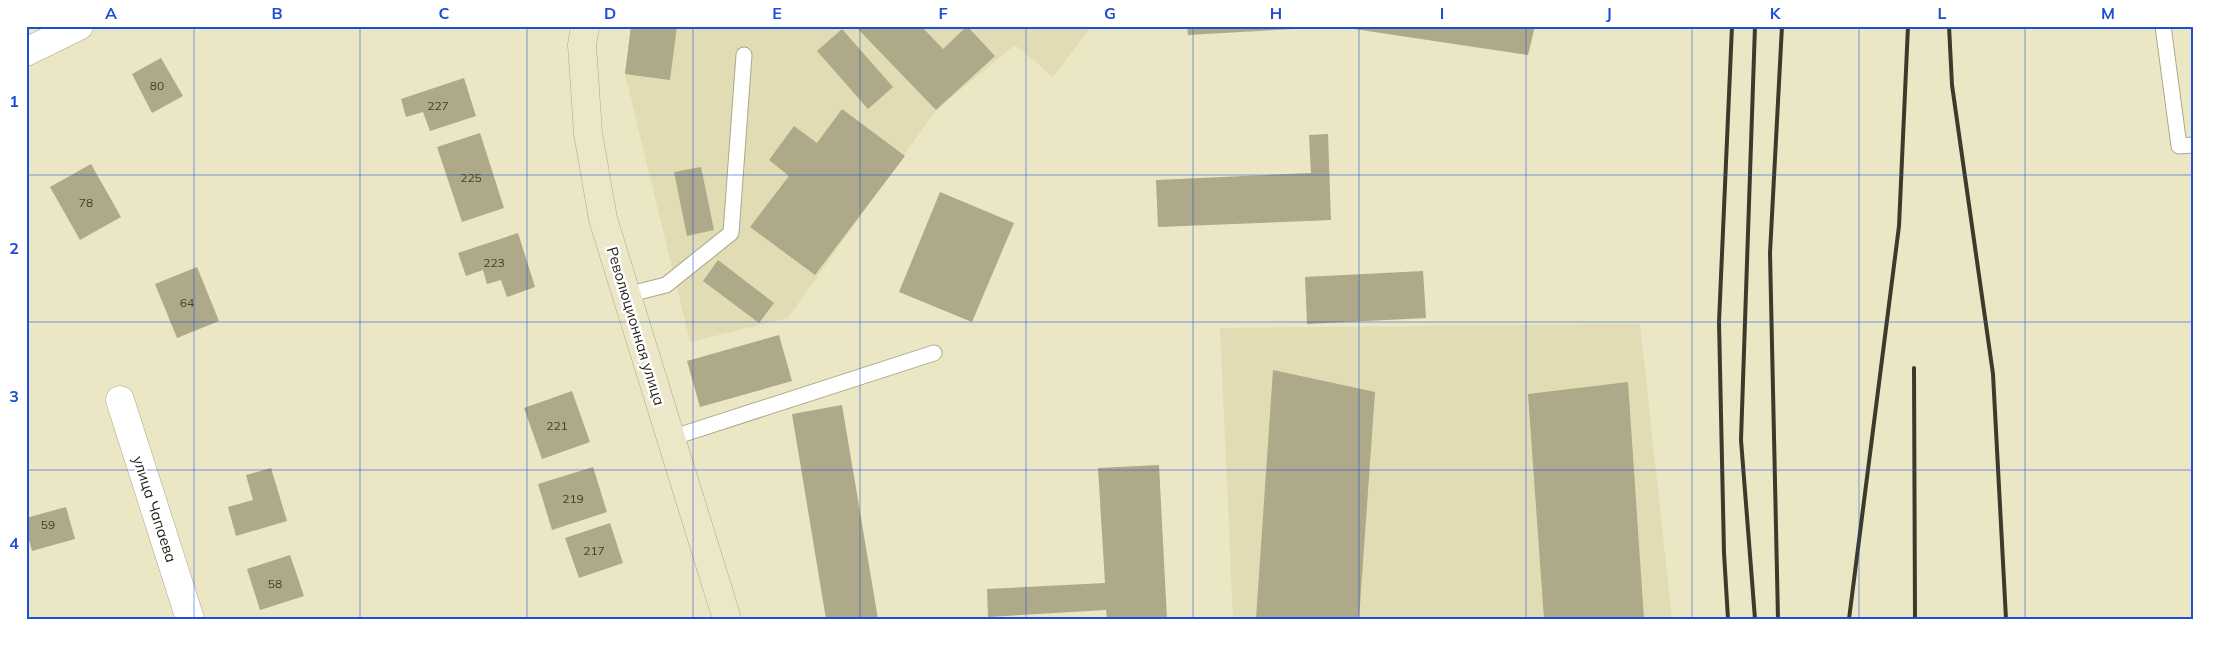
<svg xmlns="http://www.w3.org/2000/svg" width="2219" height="645" viewBox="0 0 2219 645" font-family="Mulish,sans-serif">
	<rect width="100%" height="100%" fill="#ebe7c5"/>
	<path fill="#e1dcb3" d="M631,26h461l-39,51 -38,-32 -79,65 -148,208 -98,24 -65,-268z
		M1640,324l32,295h-439l-13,-291z"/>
	<path fill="#ada989" d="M631,26h46l-7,54 -45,-6z
		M855,26h66l22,23 24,-23 28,30 -59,54z
		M1187,26h125v2l-124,7z
		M1334,26h201l-7,29z
		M842,29l51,58 -25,22 -51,-58z
		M161,58l22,38 -31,17 -20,-39z
		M464,78l12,38 -46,15 -7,-19 -17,5 -5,-18z
		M842,109l63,47 -90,119 -65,-48 39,-51 -20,-16 25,-34 23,17z
		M480,133l24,75 -42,14 -25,-75z
		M1328,134l3,86 -173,7 -2,-47 155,-7 -2,-38z
		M91,164l30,53 -41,23 -30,-53z
		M701,167l13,63 -27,6 -13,-64z
		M940,192l74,31 -42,99 -73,-30z
		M518,233l17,54 -28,10 -6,-17 -14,4 -4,-14 -17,6 -8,-23z
		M718,260l56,43 -15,20 -56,-42z
		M197,267l22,54 -42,17 -22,-54z
		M1423,271l3,47 -119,6 -2,-47z
		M779,335l13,46 -92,26 -13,-46z
		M1273,370l102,22 -16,227h-103z
		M1628,382l16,237h-100l-16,-225z
		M572,391l18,51 -48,17 -18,-51z
		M842,405l36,214h-52l-34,-205z
		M1159,465l8,154h-60l-1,-9 -118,7 -1,-28 118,-6 -7,-115z
		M593,467l14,45 -55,18 -14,-46z
		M271,468l16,53 -51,15 -8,-29 25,-7 -7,-25z
		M66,507l9,32 -43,12 -6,-22v-11z
		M610,523l13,40 -44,15 -14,-40z
		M290,555l14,41 -44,14 -13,-41z"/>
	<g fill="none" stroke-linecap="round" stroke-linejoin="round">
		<g stroke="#aca888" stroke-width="17">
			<path id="service" d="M2163,26l16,120 14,-1
				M626,295l40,-10 65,-52 13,-178
				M671,438l263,-85"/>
		</g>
		<g stroke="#aca888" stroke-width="29">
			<path id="minor" d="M120,400l70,219"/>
		</g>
		<g stroke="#aca888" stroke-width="29">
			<path id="tertiary" d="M26,52l53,-26"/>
		</g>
		<g stroke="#aca888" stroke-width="29">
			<path id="secondary" d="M585,26l-3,19 6,88 15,86 124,400"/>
		</g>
		<use href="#service" stroke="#fff" stroke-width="15"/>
		<use href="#minor" stroke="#fff" stroke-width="28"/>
		<use href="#tertiary" stroke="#fff" stroke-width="28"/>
		<use href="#secondary" stroke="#ebe7c8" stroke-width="28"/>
		<path stroke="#3c3a2b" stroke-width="4" d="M1755,26l-14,414 14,179
			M1949,26l3,59 41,289 13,245
			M1914,368l1,251
			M1728,619l-4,-66 -5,-231 13,-296
			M1778,619l-8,-366 12,-227
			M1849,619l50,-393 9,-200"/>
	</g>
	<path fill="none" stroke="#1d4ed8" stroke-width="1" stroke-opacity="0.55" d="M194,26v593M360,26v593M527,26v593M693,26v593M860,26v593M1026,26v593M1193,26v593M1359,26v593M1526,26v593M1692,26v593M1859,26v593M2025,26v593M26,175h2167M26,322h2167M26,470h2167"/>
	<g text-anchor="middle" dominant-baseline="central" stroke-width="5" stroke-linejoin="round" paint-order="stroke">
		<g font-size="12" fill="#423f2e">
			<text x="157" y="85">80</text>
			<text x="438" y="105">227</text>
			<text x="471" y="177">225</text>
			<text x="86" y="202">78</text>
			<text x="494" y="262">223</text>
			<text x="187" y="302">64</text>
			<text x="557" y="425">221</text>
			<text x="573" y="498">219</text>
			<text x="48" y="524">59</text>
			<text x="594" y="550">217</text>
			<text x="275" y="583">58</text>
		</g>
		<g font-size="15" fill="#1e1c10" stroke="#fff">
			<text transform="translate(636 326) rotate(73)">Революционная улица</text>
			<text transform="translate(155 509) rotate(72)">улица Чапаева</text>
		</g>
	</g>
	<rect width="2219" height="645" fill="none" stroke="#ffffff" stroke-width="55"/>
	<rect x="28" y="28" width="2164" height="590" fill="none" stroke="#1d4ed8" stroke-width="2"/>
	<g font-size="16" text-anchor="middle" font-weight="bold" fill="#1d4ed8">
		<text x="111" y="19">A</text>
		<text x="277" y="19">B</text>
		<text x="444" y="19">C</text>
		<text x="610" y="19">D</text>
		<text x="777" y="19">E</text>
		<text x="943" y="19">F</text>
		<text x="1110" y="19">G</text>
		<text x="1276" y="19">H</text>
		<text x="1442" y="19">I</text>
		<text x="1609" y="19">J</text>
		<text x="1775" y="19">K</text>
		<text x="1942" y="19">L</text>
		<text x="2108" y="19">M</text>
		<text x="14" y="107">1</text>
		<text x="14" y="254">2</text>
		<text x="14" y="402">3</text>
		<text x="14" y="549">4</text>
	</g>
</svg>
